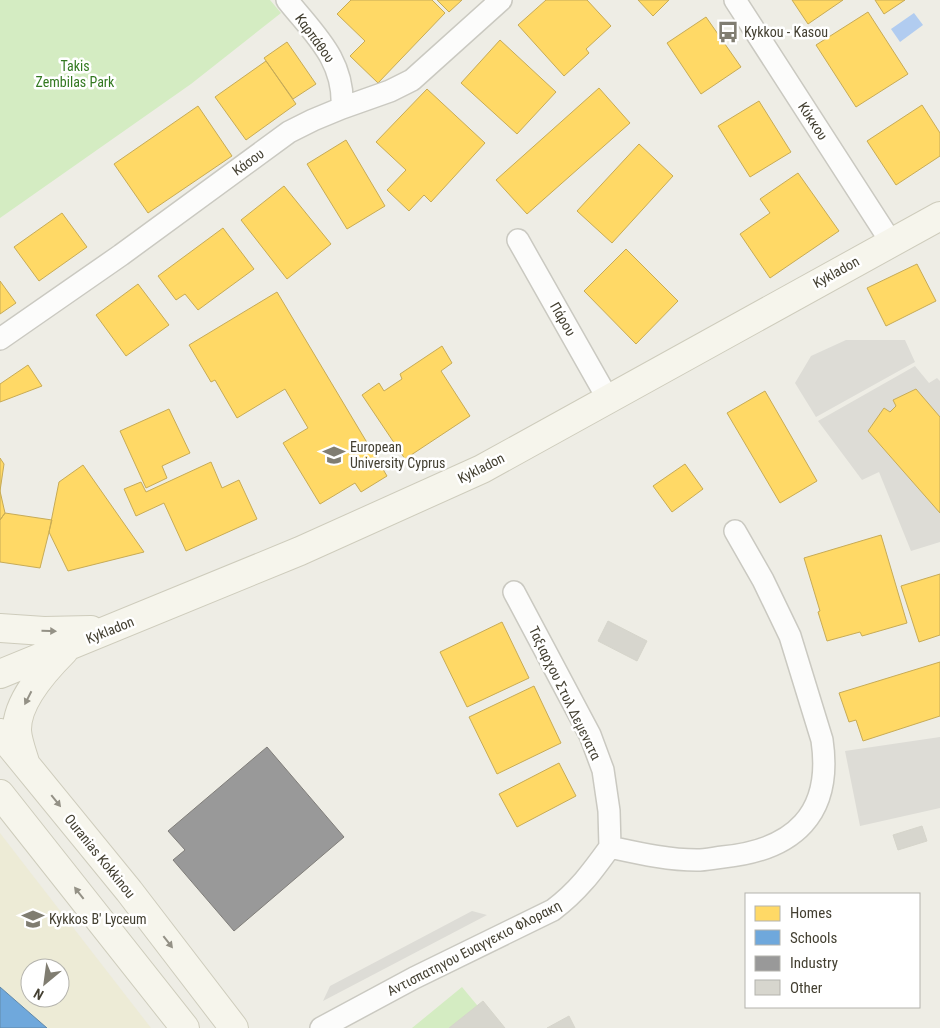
<svg xmlns="http://www.w3.org/2000/svg" width="940" height="1028" viewBox="0 0 940 1028" font-family="'Roboto Condensed',sans-serif">
	<rect width="100%" height="100%" fill="#eeede5"/>
	<path fill="#edebd6" fill-rule="evenodd" d="M0,833l20,26 131,169h-151zM30,968h30v30h-30z"/>
	<path fill="#d4ecc2" d="M0,0h270l11,13 -90,71 -191,134z
		M462,987l34,41h-84z"/>
	<path fill="#dddcd6" d="M846,340h59l10,22 -99,55 -21,-34 16,-27z
		M915,366l14,17 8,-5 3,3v161l-29,9 -32,-79 -17,8 -44,-59z
		M940,737v71l-80,18 -15,-75z
		M472,911l15,4 -164,86 7,-15z"/>
	<path fill="#b1ccf0" d="M914,13l9,12 -23,17 -9,-13z"/>
	<path fill="#ffd966" stroke="#c7ab56" d="M351,0h81l13,13 -67,70 -28,-27 15,-15 -28,-27z
		M437,0h25l-13,12z
		M546,0h41l24,26 -25,23 3,4 -25,23 -46,-51z
		M638,0h31l-16,16z
		M792,0h51l-35,24z
		M875,0h30l-21,14z
		M868,12l40,62 -52,33 -40,-62z
		M706,17l35,50 -40,27 -34,-51z
		M500,40l56,52 -39,42 -56,-51z
		M287,42l29,42 -23,15 -29,-41z
		M266,61l30,43 -50,36 -31,-43z
		M599,88l31,35 -103,91 -31,-34z
		M427,89l58,54 -54,59 -7,-7 -15,16 -22,-21 19,-20 -30,-28z
		M759,101l32,51 -41,25 -32,-51z
		M922,105l18,28v23l-44,29 -29,-44z
		M198,106l34,50 -84,57 -34,-49z
		M346,140l39,66 -38,23 -40,-65z
		M639,144l34,32 -61,67 -35,-32z
		M798,173l41,58 -69,47 -30,-44 30,-21 -10,-14z
		M284,186l47,58 -44,35 -46,-59z
		M62,213l25,34 -48,34 -25,-34z
		M223,228l31,41 -56,41 -13,-16 -9,6 -18,-24z
		M626,249l52,52 -42,43 -52,-53z
		M917,264l19,37 -50,25 -19,-38z
		M0,281l16,22 -16,11z
		M138,284l31,41 -43,31 -30,-41z
		M277,292l110,184 -26,16 -6,-9 -35,21 -37,-61 25,-15 -23,-39 -48,29 -22,-38 -4,2 -22,-37z
		M442,346l10,17 -11,8 29,45 -65,43 -43,-64 17,-12 5,8 18,-12 -2,-5z
		M28,365l14,21 -42,16v-18z
		M916,389l24,28v96l-72,-82 16,-23 6,4 6,-6 -3,-6z
		M765,391l52,90 -37,22 -53,-90z
		M169,409l21,44 -28,13 5,12 -21,10 -26,-57z
		M0,458l4,6 -4,27 5,22 -5,7z
		M211,462l11,26 17,-8 18,39 -71,32 -22,-48 -28,13 -12,-27 17,-7 5,10z
		M685,464l18,25 -31,23 -19,-26z
		M83,465l61,87 -76,19 -19,-39 10,-50z
		M5,513l47,7 -12,48 -40,-6v-42z
		M881,535l26,88 -45,13 -2,-4 -33,9 -9,-29 2,-1 -16,-53z
		M940,574v61l-21,7 -18,-56z
		M502,622l27,56 -62,29 -27,-55z
		M940,662v54l-77,25 -7,-21 -7,2 -10,-29z
		M534,686l27,57 -64,31 -28,-57z
		M559,763l17,33 -59,31 -18,-33z"/>
	<path fill="#6fa8dc" stroke="#6289a9" d="M0,987l47,41h-47z"/>
	<path fill="#999" stroke="#807e7a" d="M267,747l77,90 -110,94 -61,-71 12,-10 -17,-19z"/>
	<path fill="#d7d6ce" stroke="#d6d5cb" d="M608,621l39,20 -10,20 -39,-20z
		M922,826l5,15 -29,9 -5,-15z
		M483,1001l22,27h-56z
		M569,1016l6,12h-28z"/>
	<g fill="none" stroke-linecap="round" stroke-linejoin="round">
		<g stroke="#cac9c1" stroke-width="24">
			<path id="street" d="M287,0c27,34 58,60 55,108
				M735,0l156,242
				M518,240l90,159
				M0,339l121,-84 168,-123 24,-12 29,-12 48,-17 22,-11 89,-80
				M514,592l76,143 13,35 6,41 1,36c28,6 58,13 87,13 8,0 17,-2 26,-3 71,-7 110,-43 99,-117l-32,-104 -27,-56 -28,-49
				M321,1028l93,-50 139,-68c25,-19 39,-38 57,-63"/>
		</g>
		<g stroke="#ceccbc" stroke-width="30">
			<path id="secondary" d="M0,628l44,3 47,-1
				M0,674l300,-123 182,-82 458,-253
				M0,733l129,158 105,137
				M25,762c-3,-10 -7,-20 -8,-31 -1,-29 28,-61 47,-80
				M0,794l185,234"/>
		</g>
		<use href="#street" stroke="#fcfcfb" stroke-width="21"/>
		<use href="#secondary" stroke="#f6f5ec" stroke-width="28"/>
	</g>
	<defs><path id="oneway-solid" d="M-6-.8H1V-3.2L6.5 0L1 3.2V.8H-6Z" transform="scale(1.25)"/></defs>
	<g fill="#949186">
		<use href="#oneway-solid" transform="translate(49 631) rotate(1)"/>
		<use href="#oneway-solid" transform="translate(28 698) rotate(117)"/>
		<use href="#oneway-solid" transform="translate(56 801) rotate(51)"/>
		<use href="#oneway-solid" transform="translate(79 893) rotate(-128)"/>
		<use href="#oneway-solid" transform="translate(168 942) rotate(52)"/>
	</g>
	<defs>
		<g id="bus-bare" transform="scale(1.725)"><path d="M-5-6H5V4H4V6H2V4H-2V6H-4V4H-5ZM-3.5-4V0h7V-4ZM-3.5 1.2v1.5H-2V1.2ZM2 1.2v1.5H3.5V1.2Z" fill="#807d71" stroke="#fff" stroke-width="2.5" paint-order="stroke"/></g>
		<g id="university-bare" transform="scale(1.725)"><path d="M0-5L7-2L0 1L-7-2ZM-4 1L0 2.5L4 1V4Q0 6-4 4Z" fill="#807d71" stroke="#fff" stroke-width="2.5" paint-order="stroke"/></g>
		<g id="school-bare" transform="scale(1.725)"><path d="M0-5L7-2L0 1L-7-2ZM-4 1L0 2.5L4 1V4Q0 6-4 4Z" fill="#807d71" stroke="#fff" stroke-width="2.5" paint-order="stroke"/></g>
	</defs>
	<g fill-rule="evenodd">
		<use href="#bus-bare" x="728" y="32"/>
		<use href="#university-bare" x="334" y="455"/>
		<use href="#school-bare" x="33" y="919"/>
	</g>
	<g text-anchor="middle" dominant-baseline="central" stroke-width="5" stroke-linejoin="round" paint-order="stroke">
		<g font-size="14" fill="#444032" stroke="#fff" text-anchor="start">
			<text x="744" y="32">Kykkou - Kasou</text>
			<text x="350" y="447">European<tspan x="350" dy="16">University Cyprus</tspan></text>
			<text x="49" y="919">Kykkos B' Lyceum</text>
		</g>
		<g font-size="14" fill="#444032" stroke="#fff">
			<text transform="translate(315 38) rotate(54)">Καρπάθου</text>
			<text transform="translate(813 121) rotate(57)">Κύκκου</text>
			<text transform="translate(248 162) rotate(-36)">Κάσου</text>
			<text transform="translate(836 272) rotate(-29)">Kykladon</text>
			<text transform="translate(563 319) rotate(60)">Πάρου</text>
			<text transform="translate(481 468) rotate(-27)">Kykladon</text>
			<text transform="translate(110 630) rotate(-22)">Kykladon</text>
			<text transform="translate(565 693) rotate(64)">Ταξιαρχου Στυλ Δεμενατα</text>
			<text transform="translate(100 856) rotate(51)">Ouranias Kokkinou</text>
			<text transform="translate(474 948) rotate(-27)">Αντισπατηγου Ευαγγεκιο Φλορακη</text>
		</g>
		<g font-size="14" fill="#337921" stroke="#fff">
			<text x="75" y="66">Takis<tspan x="75" dy="16">Zembilas Park</tspan></text>
		</g>
	</g>
	<rect x="745" y="893" width="175" height="115" fill="#ffffff" stroke="#b4b3ad"/>
	<rect x="755" y="906" width="25" height="15" fill="#ffd966" stroke="#b4b3ad"/>
	<text x="790" y="918" font-size="15" fill="#444032">Homes</text>
	<rect x="755" y="930" width="25" height="15" fill="#6fa8dc" stroke="#b4b3ad"/>
	<text x="790" y="943" font-size="15" fill="#444032">Schools</text>
	<rect x="755" y="956" width="25" height="15" fill="#999999" stroke="#b4b3ad"/>
	<text x="790" y="968" font-size="15" fill="#444032">Industry</text>
	<rect x="755" y="980" width="25" height="15" fill="#d7d6ce" stroke="#b4b3ad"/>
	<text x="790" y="993" font-size="15" fill="#444032">Other</text>
	<g transform="translate(45 983) rotate(209)"><circle r="24" fill="#ffffff" stroke="#b4b3ad"/>
	<path d="M0-4L9 19L0 12L-9 19Z" fill="#807d71"/>
	<text y="-8" font-size="14" font-weight="bold" text-anchor="middle" fill="#444032">N</text>
	</g>
</svg>
